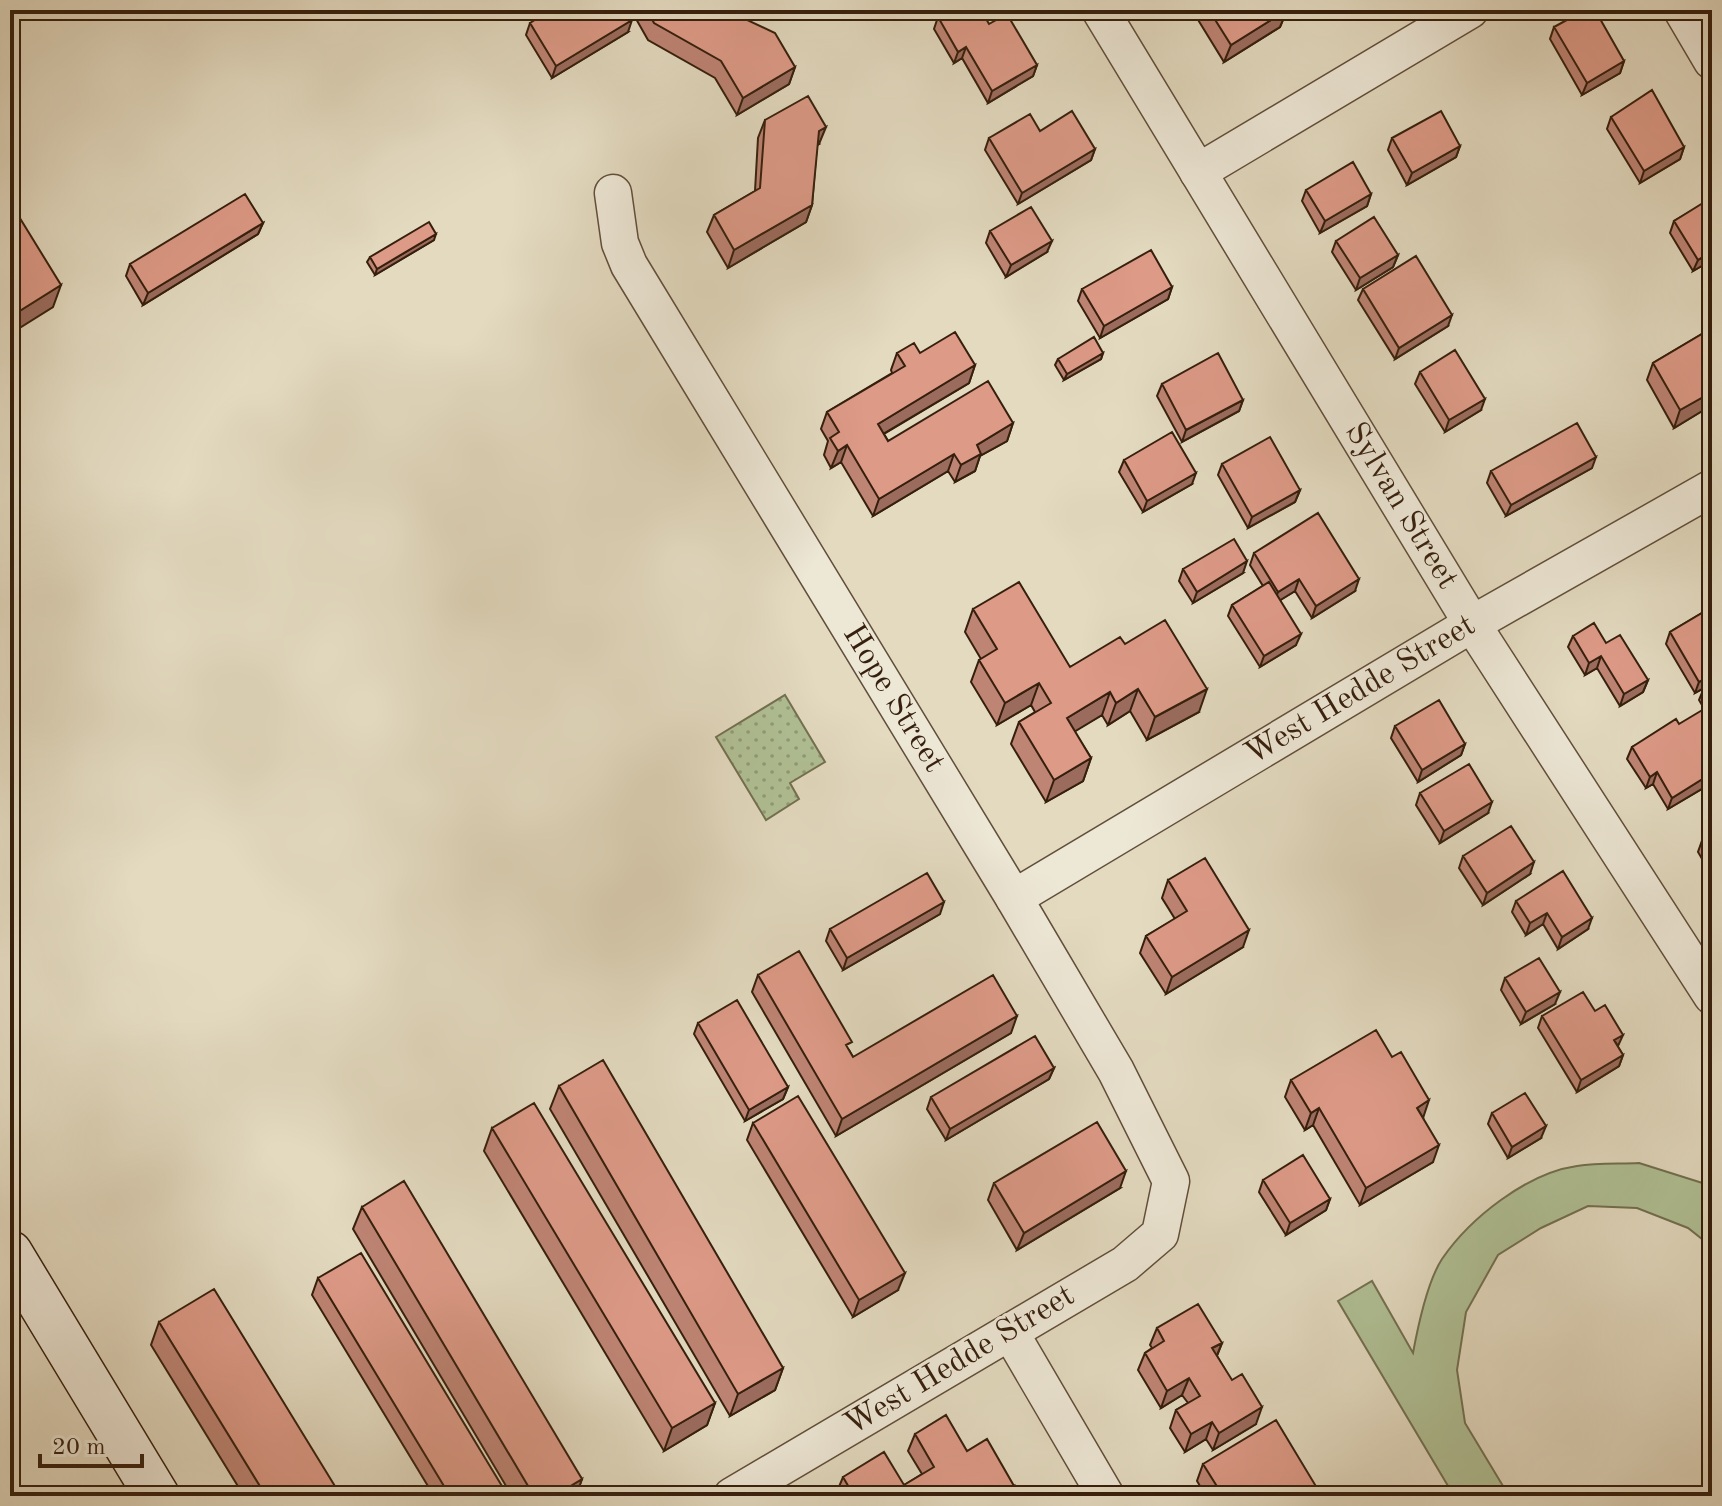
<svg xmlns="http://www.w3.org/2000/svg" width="1722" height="1506" viewBox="0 0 1722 1506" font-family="'Old Standard TT',serif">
	<defs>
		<pattern id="grass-dots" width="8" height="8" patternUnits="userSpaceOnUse" patternTransform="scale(2)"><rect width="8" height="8" fill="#b0c095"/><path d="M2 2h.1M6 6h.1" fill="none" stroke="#909b78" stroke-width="1.8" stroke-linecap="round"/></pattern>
	</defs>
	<rect width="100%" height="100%" fill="#e3dac0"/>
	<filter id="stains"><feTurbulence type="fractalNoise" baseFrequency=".0025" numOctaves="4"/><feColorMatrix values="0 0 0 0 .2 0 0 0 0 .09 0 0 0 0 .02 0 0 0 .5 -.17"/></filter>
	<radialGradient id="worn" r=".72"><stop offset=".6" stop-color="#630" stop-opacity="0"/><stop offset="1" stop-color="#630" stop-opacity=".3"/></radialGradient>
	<path fill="url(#grass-dots)" stroke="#737051" stroke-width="2" d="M785,695l40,67 -35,21 9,16 -33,21 -50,-83z"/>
	<path fill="#b0c095" stroke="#737051" stroke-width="2" d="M1639,1163l73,23v61l-24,-19 -51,-20 -49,-2 -47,22 -43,27 -32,57 -9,58 8,53 44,73h-55l-116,-195 34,-20 41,72c5,-27 14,-71 29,-94 28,-41 85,-86 135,-93 20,-3 42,-2 62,-3z"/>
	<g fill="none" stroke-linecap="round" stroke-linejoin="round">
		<g stroke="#614e3a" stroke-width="39">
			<g id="street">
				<path id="s1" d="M1100,10l372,614 240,372"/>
				<path d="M1682,10l30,51"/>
				<path d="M1198,172l272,-162"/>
				<path id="s2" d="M613,193l7,50 9,22 385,633 102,173 55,110 -11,53 -35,30 -393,232"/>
				<path id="s3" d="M1014,898l458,-274 240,-136"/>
				<path d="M1010,1332l96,164"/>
			</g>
		</g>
		<g stroke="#361f0d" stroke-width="47">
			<path id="secondary" d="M10,1253l147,243"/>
		</g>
		<use href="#street" stroke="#ede7d6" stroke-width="36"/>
		<use href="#secondary" stroke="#ede7d6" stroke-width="44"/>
	</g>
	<path fill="#be8474" stroke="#361f0d" stroke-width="2" d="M631,10h95l69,57 -6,17 -52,31 -22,-37 -67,-38z
		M1192,10h95l-7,17 -56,35z
		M938,17l51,7 48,41 -4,11 -45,27 -26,-45 -8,5 -20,-34z
		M530,23l98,9 -76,46 -26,-43z
		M1554,27l70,34 -4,12 -38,22 -32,-56z
		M1611,117l73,30 -4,12 -40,24 -33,-54z
		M765,120l54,24 -2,1 -5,60 -6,17 -78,46 -21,-36 7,-17 41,-24 3,-53z
		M1040,131l55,18 -4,11 -73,44 -33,-54 4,-12z
		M1392,138l68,8 -4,11 -49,28 -19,-35z
		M1306,190l65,4 -4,12 -47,27 -18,-32z
		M1712,199v61l-19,11 -23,-38 4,-12z
		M263,223l-5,11 -115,71 -17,-29 4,-12z
		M990,231l57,21 -41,25 -20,-34z
		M434,240l-59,35 -8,-13 3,-5z
		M1336,241l62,14 -5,12 -37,23 -24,-38z
		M1172,287l-4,12 -68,39 -22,-37 4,-12z
		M1363,289l85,37 -53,33 -37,-59z
		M1712,328v77l-38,23 -27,-48 6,-17z
		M897,353h23l55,12 -6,18 -85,51 4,7 125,-18 -6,18 -27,15 -5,15 -20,11 -7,-11 -75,45 -32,-54 -10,6 -7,-13 4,-14 -7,-12 6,-17 65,-39 -1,-3z
		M1103,353l-2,6 -37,21 -9,-15 3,-6z
		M1420,372l61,38 -36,22 -30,-48z
		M1162,384l81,16 -4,11 -57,31 -25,-46z
		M1124,460l68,24 -49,28 -24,-40z
		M1222,464l78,26 -5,12 -47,26 -30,-53z
		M1592,468l-86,48 -19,-33 4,-12z
		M1254,553l101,38 -43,27 -17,-27 -15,9 16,45 -36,22 -32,-51 4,-11 31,-19 -13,-21z
		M1183,569l60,4 -50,30 -14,-22z
		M1712,607v115l-13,-22 5,-12 8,-4 -17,9 -29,-49 4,-12z
		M973,609l97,58 55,-23 74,68 -52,28 -17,-29 -22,14 -6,-10 -28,16 17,27 -8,23 -37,21 -35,-58 8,-22 16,-10 -4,-7 -34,20 -26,-43 8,-22 2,-1 -16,-27z
		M1573,636l33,7 42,37 -5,12 -23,14 -23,-38 -12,7 -17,-28z
		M1712,722v40l-3,2 3,4v10l-2,6 -42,25 -15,-25 -7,4 -19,-29 5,-12 47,-23z
		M1395,726l70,18 -4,11 -43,27 -27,-44z
		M1420,793l68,20 -48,30 -24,-38z
		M1712,830v46l-14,-24 6,-17z
		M1463,856l67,18 -47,31 -24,-37z
		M1168,880l75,67 -77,47 -26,-41 6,-17 29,-17 -13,-21z
		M1516,901l72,28 -30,20 -15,-25 -17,11 -14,-23z
		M940,914l-97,56 -17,-29 4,-12z
		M758,975l91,75 4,7 158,-24 -175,103 -84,-144z
		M1505,978l50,26 -34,20 -20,-34z
		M1542,1016l76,31 5,8 -4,11 -42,26 -39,-64z
		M698,1023l90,64 -5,12 -38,22 -51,-87z
		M1054,1068l-5,11 -103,61 -19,-31 4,-12z
		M1291,1080l132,37 10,45 -73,43 -47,-80 -8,5 -20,-33z
		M559,1086l224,282 -8,22 -45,26 -180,-307z
		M1492,1113l49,25 -33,20 -20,-34z
		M753,1123l145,167 -45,27 -106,-177z
		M492,1128l223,275 -8,22 -43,26 -180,-300z
		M1263,1180l67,19 -4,11 -40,25 -27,-43z
		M994,1183l126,5 -103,62 -29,-50z
		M362,1207l220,272 -6,17h-64l-159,-267z
		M318,1278l190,218h-74l-122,-201z
		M159,1322l182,174h-97l-93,-151z
		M1157,1328l65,15 -5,13 39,68 -43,26 -7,-11 -21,13 -15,-24 6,-18 12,-7 -6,-8 -21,13 -23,-38 7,-17 7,-5 -2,-3z
		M915,1434l52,17 47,35 -3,10h-174l-1,-2 7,-17 61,8 18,-11 -14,-23z
		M1203,1464l116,32h-113l-9,-15z"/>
	<path fill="#9b6c5e" stroke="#361f0d" stroke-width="2" d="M1287,10l-7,17 -56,35 7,-17z
		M632,20l-4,12 -76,46 4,-12z
		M966,47l-4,11 -8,5 4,-11z
		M1624,61l-4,12 -38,22 5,-12z
		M1037,65l-4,11 -45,27 4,-12z
		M795,67l-6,17 -52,31 6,-17z
		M826,127l-7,17 -7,4 7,-17z
		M1460,146l-4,11 -49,28 5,-12z
		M1684,147l-4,12 -40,24 4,-12z
		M1095,149l-4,11 -73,44 4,-11z
		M1371,194l-4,12 -47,27 5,-12z
		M812,205l-6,17 -78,46 6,-18z
		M263,223l-5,11 -115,71 5,-12z
		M436,234l-2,6 -59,35 2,-6z
		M1052,241l-5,11 -41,25 5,-12z
		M1712,251v9l-19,11 5,-11z
		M1398,255l-5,12 -37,23 4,-12z
		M61,285l-8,22 -43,27v-17z
		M1172,287l-4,12 -68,39 4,-12z
		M1452,315l-4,11 -53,33 4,-11z
		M1103,353l-2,6 -37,21 3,-6z
		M975,365l-6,18 -98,58 7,-17z
		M1712,392v13l-38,23 6,-18z
		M1485,399l-4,11 -36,22 4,-12z
		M1243,400l-4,11 -57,31 4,-12z
		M1013,423l-6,18 -27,15 -5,15 -20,11 6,-17 16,-20z
		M847,445l-6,17 -10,6 7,-17z
		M954,454l-6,17 -75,45 6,-17z
		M1596,457l-4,11 -86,48 5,-11z
		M1196,473l-4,11 -49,28 4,-11z
		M1300,490l-5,12 -47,26 4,-11z
		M1247,561l-4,12 -50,30 4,-11z
		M1299,579l-4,12 -21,13 4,-12z
		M1359,579l-4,12 -43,27 4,-12z
		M1301,634l-5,11 -36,22 4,-11z
		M1601,656l-4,12 -12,7 4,-12z
		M1712,674v9l-17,10 4,-11z
		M1648,680l-5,12 -23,14 4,-12z
		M1039,683l-8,22 -34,20 8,-22z
		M1138,689l-8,22 -22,14 8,-22z
		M1207,689l-8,23 -52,28 8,-23z
		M1110,692l-8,23 -43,26 8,-23z
		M1465,744l-4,11 -43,27 4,-12z
		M1712,753v9l-11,7 4,-12z
		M1091,758l-8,23 -37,21 8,-22z
		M1657,772l-4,12 -7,4 4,-11z
		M1712,773l-2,11 -42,25 4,-11z
		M1492,802l-4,11 -48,30 4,-12z
		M1534,862l-4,12 -47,31 4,-12z
		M944,902l-4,12 -97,56 4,-12z
		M1547,913l-4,11 -17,11 4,-12z
		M1592,918l-4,11 -30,20 4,-12z
		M1249,930l-6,17 -77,47 6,-17z
		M1560,992l-5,12 -34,20 5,-12z
		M1017,1016l-6,17 -175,103 6,-17z
		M1623,1035l-5,11 -4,-6z
		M1623,1055l-4,11 -42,26 4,-12z
		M1054,1068l-5,11 -103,61 4,-11z
		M788,1087l-5,12 -38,22 4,-11z
		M1429,1100l-6,18 -6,-10z
		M1319,1108l-6,17 -8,5 6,-17z
		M1546,1126l-5,12 -33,20 4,-11z
		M1439,1145l-6,17 -73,43 6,-17z
		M1126,1171l-6,17 -103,62 7,-17z
		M1330,1199l-4,11 -40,25 4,-12z
		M905,1273l-7,17 -45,27 6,-17z
		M1222,1343l-7,17 -3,-12z
		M783,1368l-8,22 -45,26 8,-22z
		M1189,1378l-7,17 -21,13 6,-17z
		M715,1403l-8,22 -43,26 8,-23z
		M1262,1407l-6,17 -43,26 6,-17z
		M1212,1422l-6,17 -21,13 6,-18z
		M582,1479l-6,17h-22z
		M1014,1486l-3,10h-14z"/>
	<path fill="#dd9a87" stroke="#361f0d" stroke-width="2" d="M551,10h75l6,10 -76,46 -26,-43z
		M647,10h79l49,23 20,34 -52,31 -22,-37 -67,-38z
		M951,10h30l8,14 18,-10 30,51 -45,26 -26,-44 -8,5 -20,-35z
		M1209,10h78l-56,35z
		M1585,10h10l29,51 -37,22 -33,-56z
		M1652,90l32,57 -40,24 -33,-54z
		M808,96l18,31 -7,4 -7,74 -78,45 -20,-35 46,-27 5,-68z
		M1072,111l23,38 -73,44 -33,-55 41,-24 10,17z
		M1441,111l19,35 -48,27 -20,-35z
		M1353,162l18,32 -46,27 -19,-31z
		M245,194l18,29 -115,70 -18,-29z
		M1711,198l1,53 -14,9 -24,-39z
		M10,202l51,83 -51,32z
		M1031,207l21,34 -41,24 -21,-34z
		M1374,217l24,38 -38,23 -24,-37z
		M429,222l7,12 -59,35 -7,-12z
		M1151,250l21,37 -68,39 -22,-37z
		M1416,256l36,59 -53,33 -36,-59z
		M1712,328v64l-32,18 -27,-47z
		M955,332l20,33 -97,59 10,17 100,-60 25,42 -36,22 4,9 -20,11 -7,-11 -75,45 -32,-54 -9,6 -8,-13 9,-6 -12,-20 78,-46 -8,-13 17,-10 6,10z
		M1094,337l9,16 -36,21 -9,-15z
		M1455,350l30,49 -36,21 -29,-48z
		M1218,353l25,47 -57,30 -24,-46z
		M1577,423l19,34 -85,48 -20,-34z
		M1172,432l24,41 -49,28 -23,-41z
		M1270,437l30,53 -48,27 -30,-53z
		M1318,513l41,66 -43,27 -17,-27 -21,13 -24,-39z
		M1234,539l13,22 -50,31 -14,-23z
		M1019,582l51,85 50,-30 5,7 40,-24 42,69 -52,28 -17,-28 -22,14 -6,-11 -43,26 24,40 -37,22 -35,-58 32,-19 -12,-20 -34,20 -26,-43 18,-11 -24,-40z
		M1269,582l32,52 -37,22 -32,-51z
		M1712,607v67l-13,8 -29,-50z
		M1594,623l12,20 14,-8 28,45 -24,14 -23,-38 -12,7 -16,-27z
		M1712,683v20l-8,-15z
		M1439,700l26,44 -43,26 -27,-44z
		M1704,709l8,13v31l-7,4 7,11v5l-40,25 -15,-26 -7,5 -18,-30 44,-28 3,5z
		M1469,764l23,38 -48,29 -24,-38z
		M1511,826l23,36 -47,31 -24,-37z
		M1712,830v18l-8,-13z
		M1205,858l44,72 -77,47 -26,-41 41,-25 -19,-31z
		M1563,871l29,47 -30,19 -15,-24 -17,10 -14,-22z
		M927,873l17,29 -97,56 -17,-29z
		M799,951l53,91 -6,3 7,12 140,-82 24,41 -175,103 -84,-144z
		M1539,958l21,34 -34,20 -21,-34z
		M1583,992l12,19 10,-6 18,30 -9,5 9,15 -42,25 -39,-64z
		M737,1000l51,87 -39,23 -51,-87z
		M1376,1030l16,27 9,-5 28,48 -12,8 22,37 -73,43 -47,-80 -8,5 -20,-33z
		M1035,1036l19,32 -104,61 -19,-32z
		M603,1060l180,308 -45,26 -179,-308z
		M1525,1093l21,33 -34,21 -20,-34z
		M798,1096l107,177 -46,27 -106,-177z
		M534,1103l181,300 -43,25 -180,-300z
		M1097,1122l29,49 -102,62 -30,-50z
		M1303,1155l27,44 -40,24 -27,-43z
		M404,1181l178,298 -28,17h-20l-172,-289z
		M361,1253l147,243h-58l-132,-218z
		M214,1289l127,207h-75l-107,-174z
		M1198,1304l24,39 -10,5 20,32 10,-6 20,33 -43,26 -7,-11 -21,12 -15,-24 24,-14 -11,-18 -22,13 -22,-38 19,-12 -7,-13z
		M946,1415l21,36 20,-12 27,47 -17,10h-143l-11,-19 41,-25 20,33 30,-18 -19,-33z
		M1276,1420l44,73 -6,3h-91l-20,-32z"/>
	<g text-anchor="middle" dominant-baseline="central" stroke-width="6" stroke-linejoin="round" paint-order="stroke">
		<g font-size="32" fill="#361f0d" stroke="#ede7d6">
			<text stroke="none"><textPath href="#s1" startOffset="580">Sylvan Street</textPath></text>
			<text stroke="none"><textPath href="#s3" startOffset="404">West Hedde Street</textPath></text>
			<text stroke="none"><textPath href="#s2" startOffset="582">Hope Street</textPath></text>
			<text transform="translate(960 1361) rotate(-31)">West Hedde Street</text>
		</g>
	</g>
	<rect width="1722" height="1506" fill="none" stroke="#e3dac0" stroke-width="40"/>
	<rect x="12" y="12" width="1698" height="1482" fill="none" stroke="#361f0d" stroke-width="4"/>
	<rect x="20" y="20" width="1682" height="1466" fill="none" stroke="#361f0d" stroke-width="2"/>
	<path d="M40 1454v12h102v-12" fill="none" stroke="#361f0d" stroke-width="4"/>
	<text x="52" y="1454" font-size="24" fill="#361f0d" stroke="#ede7d6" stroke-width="6" paint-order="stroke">20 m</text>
	<rect width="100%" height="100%" filter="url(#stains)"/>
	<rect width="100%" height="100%" fill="url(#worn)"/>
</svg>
